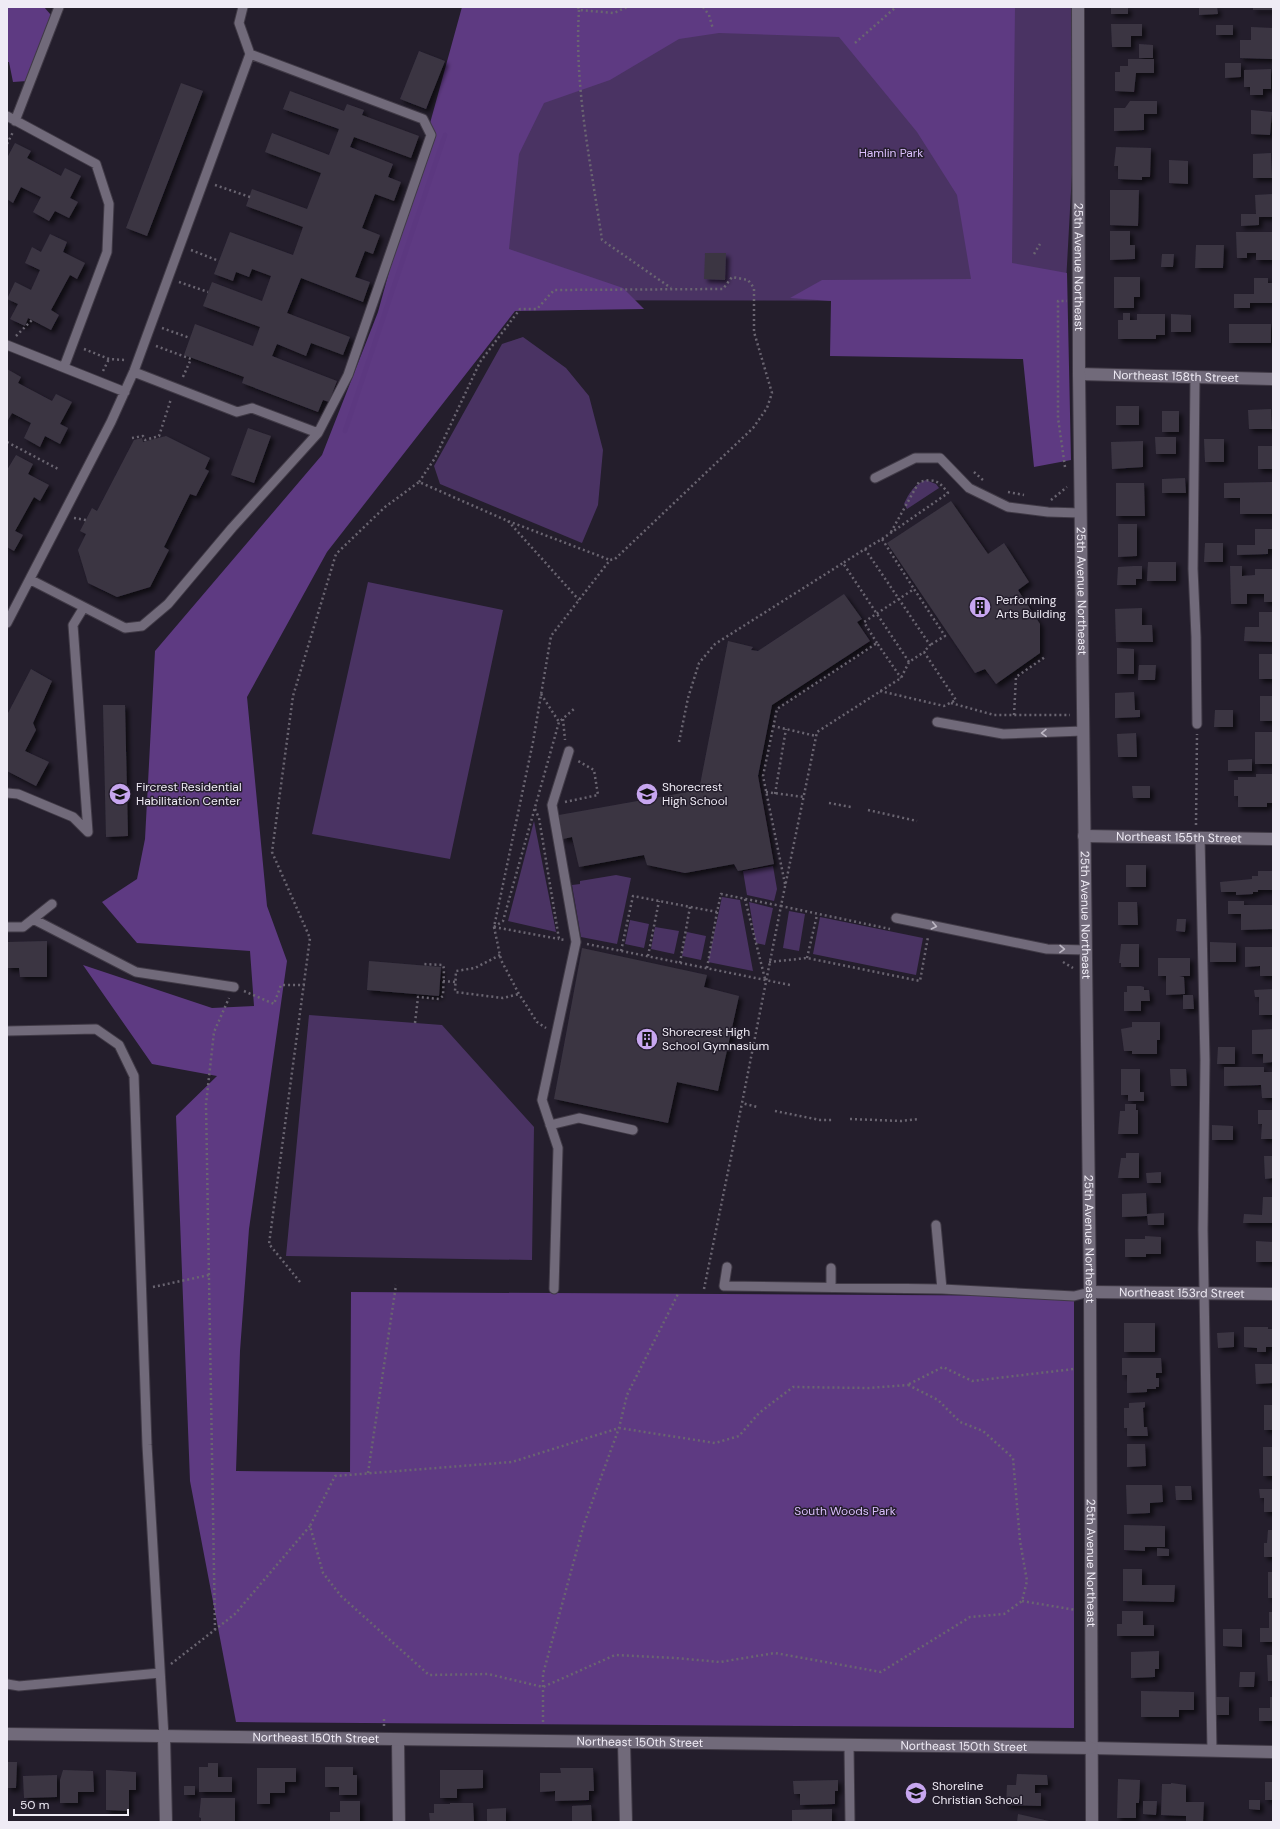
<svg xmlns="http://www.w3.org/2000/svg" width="1280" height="1829" viewBox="0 0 1280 1829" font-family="'DM Sans',sans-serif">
	<defs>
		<filter id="shadow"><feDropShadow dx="3.5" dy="3.5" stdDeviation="2" flood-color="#0009"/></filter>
	</defs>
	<rect width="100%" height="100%" fill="#241e2c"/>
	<path fill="#4a3363" d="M505,7h573v57l-13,237 -659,-1z
		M523,337l43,31 23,28 14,54 -5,55 -16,38 -142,-59 -6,-18 68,-122z
		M926,480l10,4 3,4 -32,21 -3,-5c5,-11 10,-20 22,-24z
		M368,582l135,28 -53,249 -138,-25z
		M534,821l22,111 -48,-11z
		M773,866l4,23 -3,12 -27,-6 -4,-24z
		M616,875l15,3 -14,66 -36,-7 -9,-52 8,-1v-3z
		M722,897l18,3 13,71 -45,-9z
		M749,902l24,6 -8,37 -9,-2z
		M789,911l16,3 -6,37 -16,-3z
		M820,917l103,21 -7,37 -103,-21z
		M630,920l19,4 -5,24 -19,-4z
		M655,927l24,4 -5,23 -23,-5z
		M687,932l19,4 -5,24 -19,-4z
		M309,1015l133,10 92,102 -2,133 -246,-4z"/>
	<path fill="#5e3a82" d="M7,7h37l7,8 -24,66 -14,1 -4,-20h-2z
		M462,7h553l-3,256 55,10 4,187 -37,7 -11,-108 -193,-3 1,-55 -41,-3 32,-18 149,-1 -14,-84 -40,-63 -78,-95 -120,-4 -40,6 -69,41 -66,23 -25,51 -10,95 114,39 21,21 -129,2 -188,241 -80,145 20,209 20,55 -38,268 -9,122 -4,120 114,1 1,-180 723,4v432l-838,-6 -46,-241 -14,-365 41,-40 -65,-12 -69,-99 129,43 42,-2 -4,-55 -113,-8 -35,-41 35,-23 8,-40 10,-188 167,-196 56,-143z"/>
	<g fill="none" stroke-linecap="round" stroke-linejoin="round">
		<path stroke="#5c3880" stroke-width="4.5" d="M345,431l100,-296"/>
	</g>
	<path fill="#3b3543" filter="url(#shadow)" d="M1111,7h17v7h-17z
		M1199,7h18l1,7 -19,1z
		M1253,7h20v3h-20z
		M1111,24h31v12h-11v11h-19z
		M1216,25h17v10h-17z
		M1251,27l22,1 -1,31 -32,-1v-18h11z
		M1139,44l14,1v13h-14z
		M419,51l26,10 -19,48 -26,-10z
		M1128,59h26v14h-18l-2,19 -19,-1v-19h5v-6h8z
		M1225,63h16v14l-16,1z
		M1271,69v20h-8v6h-13v-8h-6v-17z
		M181,83l22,8 -56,145 -21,-8z
		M290,91l54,20 3,-7 17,6 -2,5 57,21 -8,22 -57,-21 -4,10 43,17 -5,13 13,5 -7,19 -19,-7 -13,34 18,7 -7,19 -8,-3 -10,26 15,5 -7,20 -62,-24 -14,35 63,24 -7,18 -32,-12 -5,13 -29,-12 -5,12 65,25 -8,21 -6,-2 -5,12 -76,-29 2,-6 -60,-22 11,-31 58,22 7,-19 -57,-21 9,-24 50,19 9,-25 -19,-7 -3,8 -13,-5 -3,9 -19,-7 16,-42 63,23 10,-28 -57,-21 6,-17 55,20 14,-36 -56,-21 7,-19 57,22 10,-26 -56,-20z
		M1130,101h27v13h-13v16l-30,1v-23h11z
		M1251,110l21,2 -2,23 -19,-1z
		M15,143l16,8 -4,7 34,18 4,-8 16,8 -11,22 8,4 -9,16 -14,-7 -6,10 -16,-9 8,-15 -20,-10 -8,16 -6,-4v-41z
		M1116,147l35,1 -1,29h-8v3l-24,-1v-13h-4z
		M1271,153l1,25h-19v-24z
		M1169,160l19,1v23l-19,-1z
		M1110,190h29l-1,36 -28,-1z
		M1273,194v23h-14v8l-18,1v-12h15l-1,-19z
		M1110,231h20v14h5v14l-25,1z
		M1236,232h37v28h-17v-7h-9v5h-10z
		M50,234l17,8 -4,10 22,11 -8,16 -7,-4 -19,35 8,5 -8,15 -23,-12 -3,8 -15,-7 8,-15 -11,-5 8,-17 16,8 9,-20 -15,-7 7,-16 9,5z
		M1196,245h28l-1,23h-28z
		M705,253h21l-1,27 -21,-1z
		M1162,254h12l-1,13h-12z
		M1114,277h26v20h-6v11h-20z
		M1254,278h14v5h5v20h-23v5h-16v-14h20z
		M1123,313h7v7h7v-6h28v21h-9v4h-38v-19h5z
		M1171,314l20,1v17h-20z
		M1229,324h42v19h-42z
		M7,369l14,8 -3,6 34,18 4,-7 16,8 -12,22 8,4 -8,16 -15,-8 -5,11 -16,-9 7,-15 -19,-10 -5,9z
		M1116,406h23v19h-23z
		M1271,409l1,20h-23l-1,-19z
		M1162,411h17v21h-17z
		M248,428l23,8 -17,47 -23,-8z
		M166,436l44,22 -5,11 4,2 -13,25 -6,-2 -26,53 5,3 -19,37 -33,10 -29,-14 -10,-33 8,-16 -6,-3 12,-23 5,3 37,-71 8,-2 1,4z
		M1155,437h21v17h-20z
		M1204,439h20v23h-19z
		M1143,441v26l-31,2 -1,-27z
		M1258,446h15v23h-15z
		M16,455l17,9 -5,10 21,11 -9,16 -6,-4 -19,34 8,4 -9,16 -7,-4v-77z
		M1185,478l1,15h-24v-14z
		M1273,482v32h-33v-16h-16v-15z
		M1116,483h28l1,33h-29z
		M951,501l37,53 16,-11 25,39 -11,8 22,34v29l-44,31 -11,-15 -10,4 -88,-130z
		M1118,524h19v32l-19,1z
		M1255,529h18v20h-5v5l-31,1v-10h18z
		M1205,543h18v19h-19z
		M1148,562h28v19h-29z
		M1134,566h8v13h-6v6h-19l1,-18z
		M1230,566h12v10l13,-1v-6h18v33h-9v-8h-17v10h-16z
		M844,594l18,25 -5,3 13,19 -98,64 -14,71 16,88 -36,7 -4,-7 -49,9 -38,-8 -3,-10 -65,12 -7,-30 -9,2 -4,-24 140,-25 29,-149 25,6 -2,3 7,1z
		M1142,608v17h10l1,17h-37l-1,-33z
		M1259,612h14v30l-29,-1 1,-14h14z
		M1117,648l17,1v25h-17z
		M1259,654h14v25h-14z
		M1139,665h17l-1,15h-17z
		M31,669l21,12 -19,42 3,7 -11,21 24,11 -13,24 -29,-15v-56z
		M1134,692l1,18h5v7l-25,1v-25z
		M1260,696h13v25h-13z
		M103,705h22l3,131 -22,1z
		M1215,710h18v17h-19z
		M1255,732h18v32h-18z
		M1136,733l1,24h-19l-1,-23z
		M1252,759v12h-24v-11z
		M1256,774h17v29h-6v4h-29v-11h-4v-16h4v-3h18z
		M1132,786h18v12h-17z
		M1126,865h20v22h-20z
		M1258,871h15v19h-15v2h-5v2l-17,1v-3h-15l-1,-10 32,-3v-3h6z
		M1228,901h16v4h29v24l-32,1v-16h-13z
		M1118,902h19l1,23h-20z
		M1177,919h9l-1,13 -9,-1z
		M47,941v36h-27l-1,-9h-12v-26z
		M1210,942l26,1v19h-26z
		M1121,944h18v23h-18v-4h-2z
		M1245,947h28v29h-13v-10l-15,1z
		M582,948l125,27 -3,12 35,9 -21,95 -41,-9 -9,41 -114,-24z
		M1158,958h32v18h-11l5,1 1,17 -19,1v-19h-8z
		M369,961l72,6 -2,29 -72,-6z
		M1127,986h14l3,1v3h5l1,11h-9v10h-17v-19h3z
		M1273,989l-1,26h-13v-18h-4l-1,-7z
		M1183,995h10l1,14h-11z
		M1132,1022h28v18h-3v14h-25v-3h-8l-3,-22 11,-2z
		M1273,1029v33l-10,1v-9h-11v-24z
		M1218,1047h17v17h-18z
		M1224,1067h40v5h9v26h-11l-1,-13 -37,1z
		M1121,1069h19v23h4v9h-16v-6h-7z
		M1170,1069h16l1,17h-16z
		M1125,1104h11v6h2v24h-20l2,-23h5z
		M1258,1110h15v29h-12l1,-15h-4z
		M1212,1125l21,1v14h-21z
		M1126,1153h13v25h-21l3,-20h5z
		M1264,1156h9v22l-8,1z
		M1161,1172v11h-14l-1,-10z
		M1146,1193l1,23 -25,1v-23z
		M1263,1197h10v26h-30l1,-9 18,1z
		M1164,1213v12h-16l-1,-11z
		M1145,1236l16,1v17h-15v3h-21v-18h20z
		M1256,1241l17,1v20h-17z
		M1124,1323h31v29h-31z
		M1244,1327h24v2h5v18h-7v5h-9v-4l-13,-1z
		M1234,1332v15l-16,1 -1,-15z
		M1122,1358h39l1,15h-6v5h3v9h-3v2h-9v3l-20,1v-18h-5z
		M1255,1364h18v19l-17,1z
		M1145,1402v5l-2,1 1,19h3l1,9h-21v-8h-3v-20h5v-5z
		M1264,1405h9v25h-9z
		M1127,1444h18l1,22 -19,1z
		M1263,1447h10v29h-10z
		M1126,1485h36l1,17 -13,1v10l-23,1z
		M1175,1486h16l1,14h-16z
		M1259,1489h14v23h-9v-14h-4z
		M1124,1525l41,1v21h-20v4l-21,-1z
		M1268,1530h5v27h-9v-14h3z
		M1157,1548l12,1v7h-12z
		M1123,1569h19v16h33l-1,17 -51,-1z
		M1268,1572h5v26h-5z
		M1122,1611h21v14h11v11h-37v-12h5z
		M1269,1612h4v30h-13v-14h9z
		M1223,1629h19v18l-19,-1z
		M1159,1651v18h-4v8l-24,1v-26z
		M1267,1655h6v26h-5z
		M1240,1672h15l-1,15h-15z
		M1141,1691l53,1v18h-15v7h-38z
		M1215,1697h14v18h-15z
		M1270,1697h3v24h-14v-13h11z
		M7,1762h10l-1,26h-9z
		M208,1763h10v14h14v15h-33v-25h9z
		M325,1767h28v8h4v20h-18v-8h-14z
		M257,1768h39v14h-11v11h-15v11h-13z
		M560,1768h33l1,23h-5v9l-34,1v-10l-15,1v-19h21z
		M63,1770l30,1 1,21h-16v11h-18v-23z
		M106,1770l30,2v18h-7v21l-23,-1z
		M440,1770h43v18l-26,1v9h-17z
		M1017,1774l30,1 1,10h-13v8h6v13l-35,-1 1,-20h9z
		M57,1775v22l-33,1 -1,-22z
		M1118,1779l22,1 -1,23h-3v15h-19z
		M838,1780v11h-3v13l-35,1v-11h-6l-1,-13z
		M1265,1782h8v18h-8z
		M1171,1783l15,2v17h18l-1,20h-17v-6l-25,-1 1,-31h9z
		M184,1786h11v9h-11z
		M201,1798h34v24h-34v-4l-2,-1z
		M1249,1800h11v10l-11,-1z
		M340,1801h20v21h-30v-10h10z
		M1143,1801h14l-1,14 -13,-1z
		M450,1803h23l1,19h-44l-1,-9h5v-9h16z
		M591,1805l1,17h-20v-16z
		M506,1808v14h-19v-13z
		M832,1809v13h-40v-12z
		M1018,1814l31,7v1h-32z"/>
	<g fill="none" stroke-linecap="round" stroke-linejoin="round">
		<g stroke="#403a46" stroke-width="11">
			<path id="lane" d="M7,116l89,48 13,40 -2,48 -43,115
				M15,121l44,-114
				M7,345l118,47
				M134,372l103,40 15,-4 66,25
				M1195,377l-2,192 3,68 1,87
				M875,478l40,-20h25l29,30 39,19 40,5 33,1
				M31,580l94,48 17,-2 26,-22 64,-76 86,-95 30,-58 83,-240 -8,-16 -173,-65
				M84,607l-11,18 15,207
				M7,623l104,-201 23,-51 116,-317 -11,-31 4,-16
				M937,722l66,12 80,-3
				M7,793l11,1 55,23 15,15
				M1200,838l5,222 -2,170 9,521
				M896,918l151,31 39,1
				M33,919l103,53 98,15
				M7,927h16l29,-23
				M7,1031l89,-2 23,16 15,31 13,369 17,292
				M550,1125l29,-7 54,12
				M936,1225l6,64
				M727,1267l-3,19 218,3 132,7 16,-4
				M831,1287v-19
				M554,1289l4,-141 -16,-48 34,-158 -24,-137 17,-54
				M7,1684l12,2 141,-13
				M849,1746l1,76"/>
		</g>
		<g stroke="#403a46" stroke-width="14">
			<g id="street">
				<path id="s1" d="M1079,374l194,5"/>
				<path id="s2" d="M1084,836l189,3"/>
				<path id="s3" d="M1090,1292l183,2"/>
				<path d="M164,1737l2,85"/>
				<path d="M398,1740l1,82"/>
				<path d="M624,1743l2,79"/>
				<path d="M1091,1748l182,4"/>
			</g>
		</g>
		<g stroke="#403a46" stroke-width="14">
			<g id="secondary">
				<path id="s4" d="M1078,7l1,367 11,918 2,530"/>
				<path id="s5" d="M7,1734l1084,14"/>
			</g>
		</g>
		<path stroke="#6a6571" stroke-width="2.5" stroke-dasharray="2 3" stroke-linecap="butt" d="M578,7l1,3 35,3 13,-6
			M703,7l6,8 4,14
			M579,10c-5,77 12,154 23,230l69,48
			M855,43l41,-36
			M7,144l6,-12
			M215,185l35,12
			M191,250l28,11
			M1034,254l6,-10
			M179,282l29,10
			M162,328l28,10
			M16,336l16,-16
			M156,346l35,13 -9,20
			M84,349l25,10 16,1
			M103,371l6,-12
			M132,438l11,-2 2,4 14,-4 12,-37
			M7,442l53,28
			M1065,467l-7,-49v-117h9
			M974,472l10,9
			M419,482l16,-24 45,-96 40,-53h17l17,-19 169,-1 9,-12 16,3 6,8v44l18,61 -5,15 -14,20 -138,131 -5,1 -59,76 -18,106 -39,185 7,33 18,34 18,28 9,6
			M1008,492l16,3
			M1051,500l16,-13
			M74,518l12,2
			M508,521l71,79
			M882,539l66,-46c-9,-12 -13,-15 -29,-11l-28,50
			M865,549l17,-10 32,50
			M877,643l-13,-21 50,-33 31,47 -15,9
			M909,662l-66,-99 22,-14 65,96 -6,7
			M880,691l64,15 12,-6 -32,-48 -15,10 -8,16 -84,54 -36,174 109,23
			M541,694l18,28
			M951,703l43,12h76
			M1014,715l2,-38 29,-20
			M563,719l2,21
			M773,726l43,10
			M679,742l9,-44 11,-35 16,-19 128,-81
			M766,792l38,5
			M775,794l11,-65
			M565,802l33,-7 -4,-25 -16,-9
			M829,803l22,4
			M535,809l4,9 20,121 6,1
			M868,810l49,11
			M1196,825l1,-91
			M785,884l-22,-108 14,-67 100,-66 24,35
			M745,899l20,80
			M494,927l9,-6 56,-199 15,-13
			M494,927l65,12
			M587,944l203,41
			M621,951l12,-55 84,16 4,-18 60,12 -39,197 15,4
			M500,955l-25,13 -19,3 -1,21 48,6 16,-4
			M648,956l11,-55
			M807,958l10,-43
			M769,962l38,-4 113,23 8,-44
			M1063,962l10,6
			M680,963l10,-56
			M707,968l10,-56
			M443,981l12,1
			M244,991l30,13 7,-19h24
			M415,1023l3,-26 21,2 4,-3 1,-27 -1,-4 -21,-1
			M775,1111l45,9h13
			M850,1119l51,2 18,-2
			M300,1282l-31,-38 41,-306 -38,-86 21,-156 43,-142 49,-47 34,-25 89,39 102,39
			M153,1287l56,-12
			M704,1289l38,-186
			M909,1384l34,-17 29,14 102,-12
			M908,1385l30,15 22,22 23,9 30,27 7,83 7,40 -5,20 -18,13 -34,3 -89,55 -106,-19 -55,9 -45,-4 -60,-3 -72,32 -55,-13 -59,1 -88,-79 -18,-23 -13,-47 25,-50 177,-14 107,-34 96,15 24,-7 20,-23 34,-26 76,1z
			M368,1473l28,-188
			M1022,1601l54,9
			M215,1630l-9,-526 8,-72 15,-34
			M171,1664l64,-50 75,-88
			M543,1722v-48l41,-150 35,-96 8,-33 52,-103
			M384,1726v-7"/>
		<use href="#lane" stroke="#716a7a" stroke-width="9"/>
		<use href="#street" stroke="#716a7a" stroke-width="12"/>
		<use href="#secondary" stroke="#716a7a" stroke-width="12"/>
	</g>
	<defs><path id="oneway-chevron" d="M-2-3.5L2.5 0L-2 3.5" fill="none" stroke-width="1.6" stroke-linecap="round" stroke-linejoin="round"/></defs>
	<g stroke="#bdb7c4">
		<use href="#oneway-chevron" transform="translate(1044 733) rotate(179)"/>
		<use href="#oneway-chevron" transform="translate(934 926) rotate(12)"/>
		<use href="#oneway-chevron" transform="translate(1062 949) rotate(1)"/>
	</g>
	<defs>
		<g id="building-disc" transform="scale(1.15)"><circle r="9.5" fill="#c7a6ef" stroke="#241e2c"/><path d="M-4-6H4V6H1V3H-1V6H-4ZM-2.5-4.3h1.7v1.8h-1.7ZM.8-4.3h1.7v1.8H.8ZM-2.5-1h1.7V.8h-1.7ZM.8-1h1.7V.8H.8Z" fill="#111"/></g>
		<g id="school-disc" transform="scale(1.15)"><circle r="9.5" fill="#c7a6ef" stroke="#241e2c"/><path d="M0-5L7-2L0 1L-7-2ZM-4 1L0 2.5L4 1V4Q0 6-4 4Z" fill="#111"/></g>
	</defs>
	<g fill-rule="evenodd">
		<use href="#building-disc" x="980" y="607"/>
		<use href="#school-disc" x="120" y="794"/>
		<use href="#school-disc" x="647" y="794"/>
		<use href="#building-disc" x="647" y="1039"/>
		<use href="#school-disc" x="916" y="1793"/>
	</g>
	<g text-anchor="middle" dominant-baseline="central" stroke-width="3" stroke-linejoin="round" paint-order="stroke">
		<g font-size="12" fill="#dbbffd" stroke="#241e2c">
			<text x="891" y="153">Hamlin Park</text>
			<text x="845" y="1511">South Woods Park</text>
		</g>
		<g font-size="12" fill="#efebf5" stroke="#241e2c">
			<text stroke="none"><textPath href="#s4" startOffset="260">25th Avenue Northeast</textPath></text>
			<text stroke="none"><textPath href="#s1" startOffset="97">Northeast 158th Street</textPath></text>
			<text stroke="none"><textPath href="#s4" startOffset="584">25th Avenue Northeast</textPath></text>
			<text stroke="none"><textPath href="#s2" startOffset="95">Northeast 155th Street</textPath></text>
			<text stroke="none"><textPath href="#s4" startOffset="908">25th Avenue Northeast</textPath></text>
			<text stroke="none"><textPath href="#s4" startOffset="1232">25th Avenue Northeast</textPath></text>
			<text stroke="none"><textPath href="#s3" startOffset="92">Northeast 153rd Street</textPath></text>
			<text stroke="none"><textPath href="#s4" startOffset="1556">25th Avenue Northeast</textPath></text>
			<text stroke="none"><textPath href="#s5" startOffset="309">Northeast 150th Street</textPath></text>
			<text stroke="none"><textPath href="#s5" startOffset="633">Northeast 150th Street</textPath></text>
			<text stroke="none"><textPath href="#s5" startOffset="957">Northeast 150th Street</textPath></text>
		</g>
		<g font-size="12" fill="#efebf5" stroke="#241e2c" text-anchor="start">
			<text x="996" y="600">Performing<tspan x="996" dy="14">Arts Building</tspan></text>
			<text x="136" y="787">Fircrest Residential<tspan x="136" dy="14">Habilitation Center</tspan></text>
			<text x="662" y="787">Shorecrest<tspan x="662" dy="14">High School</tspan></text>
			<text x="662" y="1032">Shorecrest High<tspan x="662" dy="14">School Gymnasium</tspan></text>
			<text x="932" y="1786">Shoreline<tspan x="932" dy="14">Christian School</tspan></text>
		</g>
	</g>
	<rect width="1280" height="1829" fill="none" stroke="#efebf5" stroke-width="16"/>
	<path d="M14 1809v6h114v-6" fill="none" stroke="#efebf5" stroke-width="2"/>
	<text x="20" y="1809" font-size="12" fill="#efebf5" stroke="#241e2c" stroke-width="3" paint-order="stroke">50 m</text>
</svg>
